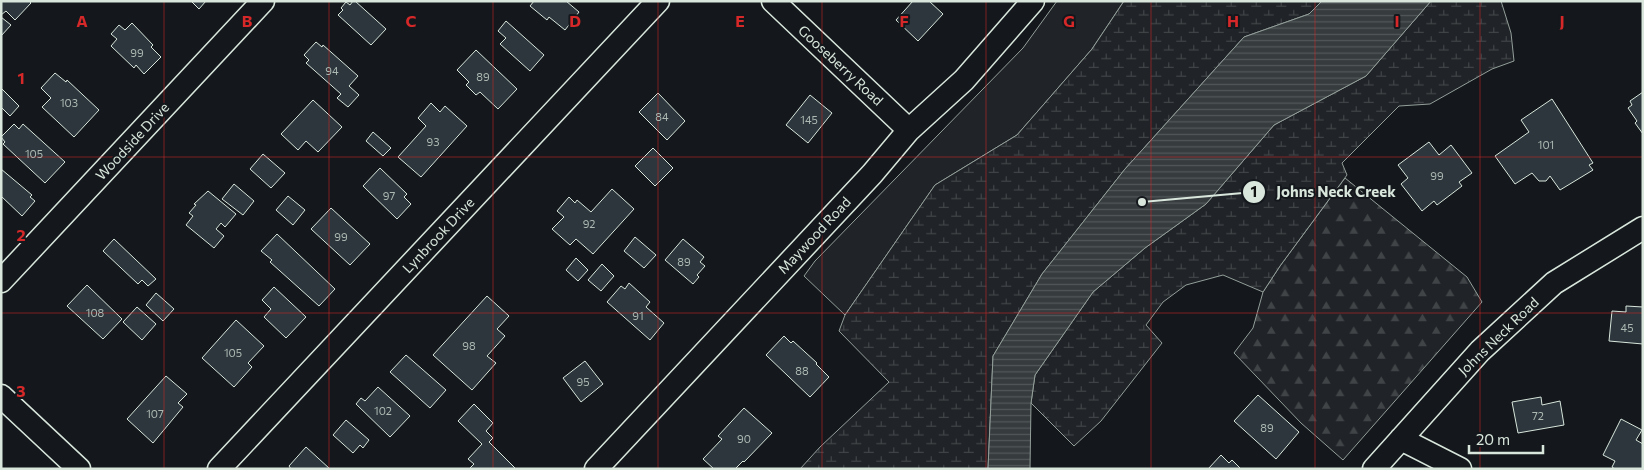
<svg xmlns="http://www.w3.org/2000/svg" width="1644" height="470" viewBox="0 0 1644 470" font-family="Commissioner,sans-serif">
	<defs>
		<pattern id="forest-firs" width="22" height="20" patternUnits="userSpaceOnUse" patternTransform="scale(1.25)"><rect width="22" height="20" fill="#202428"/><path d="M5 1l3.5 6h-7zM16 11l3.5 6h-7z" fill="#404447"/></pattern>
		<pattern id="wetland-marsh" width="20" height="14" patternUnits="userSpaceOnUse" patternTransform="scale(1.25)"><rect width="20" height="14" fill="#202428"/><path d="M1 5h8M5 5V1M11 12h8M15 12V8" fill="none" stroke="#404447"/></pattern>
		<pattern id="water-rules" width="6" height="5" patternUnits="userSpaceOnUse" patternTransform="scale(1.25)"><rect width="6" height="5" fill="#363b3e"/><path d="M0 2.5h6" fill="none" stroke="#525759"/></pattern>
	</defs>
	<rect width="100%" height="100%" fill="#14181c"/>
	<path fill="#202428" stroke="#939e99" d="M1057,1h67l-32,48 -75,86 -82,50 -90,130 -41,-39 11,-15 208,-213z"/>
	<path fill="url(#forest-firs)" stroke="#939e99" d="M1345,178l122,99 15,25 -139,158 -42,-37 -67,-70 19,-25 10,-36 17,-26z"/>
	<path fill="url(#wetland-marsh)" stroke="#939e99" d="M1124,1h198l-13,13 -65,23 -119,132 -83,105 -49,82 -5,113h-188l20,-22 69,-65 -50,-51 6,-16 90,-130 82,-50 75,-86z
		M1431,1h70l10,32 3,28 -22,8 -62,35 -31,2 -57,57 5,12 -67,91 -17,26 -40,-17 -37,10 -23,17 -17,23 16,18 -61,78 -27,25 -43,-43 4,-28 58,-83 52,-44 61,-44 68,-79 92,-49z"/>
	<path fill="url(#water-rules)" stroke="#939e99" d="M1322,1h109l-65,75 -92,49 -68,79 -61,44 -52,44 -58,83 -4,28 -1,66h-42l5,-113 49,-82 83,-105 119,-132 65,-23z"/>
	<path fill="#2c363c" stroke="#d8e6dc" d="M1,1h28l2,2 -16,17 -9,-9 -5,4z
		M191,1h15l-7,8z
		M353,1h2l31,28 -15,16 -33,-30 5,-5 -2,-2 5,-6 4,3z
		M534,1h32l13,11 -14,18 -16,-13 -2,3 -17,-14z
		M913,1h16l14,13 -25,27 -22,-21z
		M1,17l10,8 -10,11z
		M506,21l38,34 -14,16 -30,-27 6,-6 -8,-7z
		M132,23l21,22 -2,2 10,10 -17,17 -8,-9 -2,3 -23,-22 6,-7 -6,-5 8,-9 6,5z
		M316,42l6,5 1,-2 35,31 -9,10 10,9 -11,12 -11,-9 4,-4 -35,-31 3,-3 -5,-5z
		M476,50l41,39 -19,20 -18,-17 -4,3 -10,-10 3,-3 -12,-12z
		M55,73l11,9 1,-2 32,30 -25,27 -32,-30 9,-9 -10,-10z
		M1,88l18,18 -9,10 -9,-9z
		M1643,92v42l-8,-11 2,-2 -9,-13 4,-3 -2,-4z
		M658,93l27,28 -18,19 -28,-28z
		M810,95l22,18 -24,30 -22,-18z
		M1552,99l41,64 -4,2 4,5 -33,20 -10,-14 -4,5h-7l-7,-8 -17,11 -20,-28 34,-24 -8,-12z
		M313,100l29,27 -24,25 -12,-11 -8,9 -17,-16z
		M431,103l9,9 5,-6 22,20 -46,51 -23,-20 28,-31 -8,-8z
		M14,124l5,5 4,-5 42,38 -20,21 -42,-39 2,-2 -4,-5z
		M373,132l18,16 -8,8 -17,-15z
		M1429,142l10,13 12,-10 21,28 -13,9 3,4 -25,19 -3,-4 -12,10 -21,-27 7,-6 -10,-13z
		M653,148l20,20 -18,18 -20,-20z
		M263,154l22,19 -14,15 -21,-19z
		M380,168l27,26 -3,3 7,7 -14,15 -34,-33z
		M1,169l31,26 -2,2 5,4 -13,15 -21,-20z
		M234,184l20,17 -11,14 -21,-16z
		M612,189l22,20 -41,45 -17,-15 -6,6 -18,-16 12,-12 -7,-6 12,-14 6,6 2,-3 14,12z
		M208,191l28,23 -11,13 -4,-4 -5,6 8,7 -10,12 -28,-23 7,-9 -4,-3 7,-8 -2,-1z
		M288,196l17,14 -12,15 -17,-15z
		M331,208l39,36 -20,21 -39,-36z
		M277,234l58,55 -16,17 -49,-44 2,-2 -11,-9z
		M635,237l21,18 -12,13 -20,-17z
		M114,239l42,40 -8,7 -6,-6 -4,4 -35,-33z
		M683,239l21,18 -4,5 5,4 -8,9 2,2 -6,7 -28,-24z
		M576,258l12,12 -10,11 -12,-11z
		M602,264l12,12 -13,15 -13,-11z
		M629,283l21,19 -4,5 18,16 -14,17 -43,-38 14,-16 4,3z
		M87,285l35,34 -19,20 -36,-33z
		M274,287l32,30 -20,21 -22,-21 7,-8 -9,-9z
		M156,293l18,16 -11,12 -17,-16z
		M487,296l22,20 -12,13 8,7 -18,20 9,7 -24,27 -39,-35z
		M1626,306l17,1v37l-34,-3 3,-30 14,1z
		M137,307l19,17 -14,16 -19,-18z
		M236,320l28,26 -16,17 4,4 -18,20 -32,-29z
		M784,336l7,7 2,-2 24,22 -1,1 13,13 -19,20 -44,-42z
		M406,355l40,35 -16,18 -40,-36z
		M585,361l18,23 -22,18 -18,-24z
		M166,376l21,18 -9,9 5,4 -30,36 -26,-24z
		M378,387l32,29 -20,21 -34,-33 5,-6 4,3z
		M1258,395l41,37 -23,27 -42,-38z
		M1541,397l1,8 18,-4 4,24 -46,8 -6,-31z
		M474,404l19,19 -7,8 7,7 -4,4 27,27h-47l5,-5 -6,-5 14,-15 -24,-23z
		M744,408l28,25 -28,29 -1,-1 -8,8h-21l-11,-10 19,-20 -4,-3z
		M1621,419l21,11 -6,10 7,4v25h-28l-3,-2 3,-6 -12,-6z
		M346,420l23,20 -6,8 -3,-3 -7,8 -20,-18z
		M306,447l24,22h-39l-2,-3z
		M1221,455l8,8 3,-3 9,9h-33z"/>
	<g fill="none" stroke-linecap="round" stroke-linejoin="round">
		<g stroke="#d8e6dc" stroke-width="25">
			<path id="minor" d="M773,1l136,129
				M1,281l262,-280
				M1,396l78,73
				M1401,439l59,30
				M219,469l439,-468
				M596,469l276,-295 37,-44 55,-50 69,-79
				M1374,469l106,-118 74,-68 89,-55"/>
		</g>
		<use href="#minor" stroke="#14181c" stroke-width="22"/>
	</g>
	<path fill="none" stroke="#d62828" stroke-width="1" stroke-opacity="0.55" d="M164,1v468M329,1v468M493,1v468M658,1v468M822,1v468M986,1v468M1151,1v468M1315,1v468M1480,1v468M1,157h1642M1,313h1642"/>
	<g text-anchor="middle" dominant-baseline="central" stroke-width="4" stroke-linejoin="round" paint-order="stroke">
		<g font-size="11" fill="#adbab4">
			<text x="137" y="52">99</text>
			<text x="332" y="70">94</text>
			<text x="483" y="76">89</text>
			<text x="69" y="102">103</text>
			<text x="662" y="116">84</text>
			<text x="809" y="119">145</text>
			<text x="433" y="141">93</text>
			<text x="1546" y="144">101</text>
			<text x="34" y="153">105</text>
			<text x="1437" y="175">99</text>
			<text x="389" y="195">97</text>
			<text x="589" y="223">92</text>
			<text x="341" y="236">99</text>
			<text x="684" y="261">89</text>
			<text x="95" y="312">108</text>
			<text x="638" y="315">91</text>
			<text x="1627" y="327">45</text>
			<text x="469" y="345">98</text>
			<text x="233" y="352">105</text>
			<text x="802" y="370">88</text>
			<text x="583" y="381">95</text>
			<text x="383" y="410">102</text>
			<text x="155" y="413">107</text>
			<text x="1538" y="415">72</text>
			<text x="1267" y="427">89</text>
			<text x="744" y="438">90</text>
		</g>
		<g font-size="14" fill="#d8e6dc" stroke="#14181c">
			<text transform="translate(841 65) rotate(43)">Gooseberry Road</text>
			<text transform="translate(132 141) rotate(-47)">Woodside Drive</text>
			<text transform="translate(438 235) rotate(-47)">Lynbrook Drive</text>
			<text transform="translate(814 235) rotate(-47)">Maywood Road</text>
			<text transform="translate(1498 336) rotate(-44)">Johns Neck Road</text>
		</g>
	</g>
	<g font-size="16" text-anchor="middle" font-weight="bold" fill="#d62828" stroke="#14181c" stroke-width="4" stroke-linejoin="round" paint-order="stroke">
		<text x="82" y="27">A</text>
		<text x="247" y="27">B</text>
		<text x="411" y="27">C</text>
		<text x="575" y="27">D</text>
		<text x="740" y="27">E</text>
		<text x="904" y="27">F</text>
		<text x="1069" y="27">G</text>
		<text x="1233" y="27">H</text>
		<text x="1397" y="27">I</text>
		<text x="1562" y="27">J</text>
		<text x="21" y="84">1</text>
		<text x="21" y="241">2</text>
		<text x="21" y="397">3</text>
	</g>
	<path fill="none" stroke="#d8e6dc" stroke-width="2" d="M1142 202L1254 192"/>
	<g fill="#d8e6dc" stroke="#14181c" stroke-width="2">
		<circle cx="1142" cy="202" r="5"/>
		<circle cx="1254" cy="192" r="12"/>
	</g>
	<g font-size="15" text-anchor="middle" font-weight="bold" fill="#111">
		<text x="1254" y="197">1</text>
	</g>
	<g font-size="15" text-anchor="middle" font-weight="bold" fill="#d8e6dc" stroke="#14181c" stroke-width="4" stroke-linejoin="round" paint-order="stroke">
		<text x="1336" y="197">Johns Neck Creek</text>
	</g>
	<rect width="1644" height="470" fill="none" stroke="#d8e6dc" stroke-width="5"/>
	<path d="M1469 445v8h74v-8" fill="none" stroke="#d8e6dc" stroke-width="2.5"/>
	<text x="1476" y="445" font-size="15" fill="#d8e6dc" stroke="#14181c" stroke-width="4" paint-order="stroke">20 m</text>
</svg>
